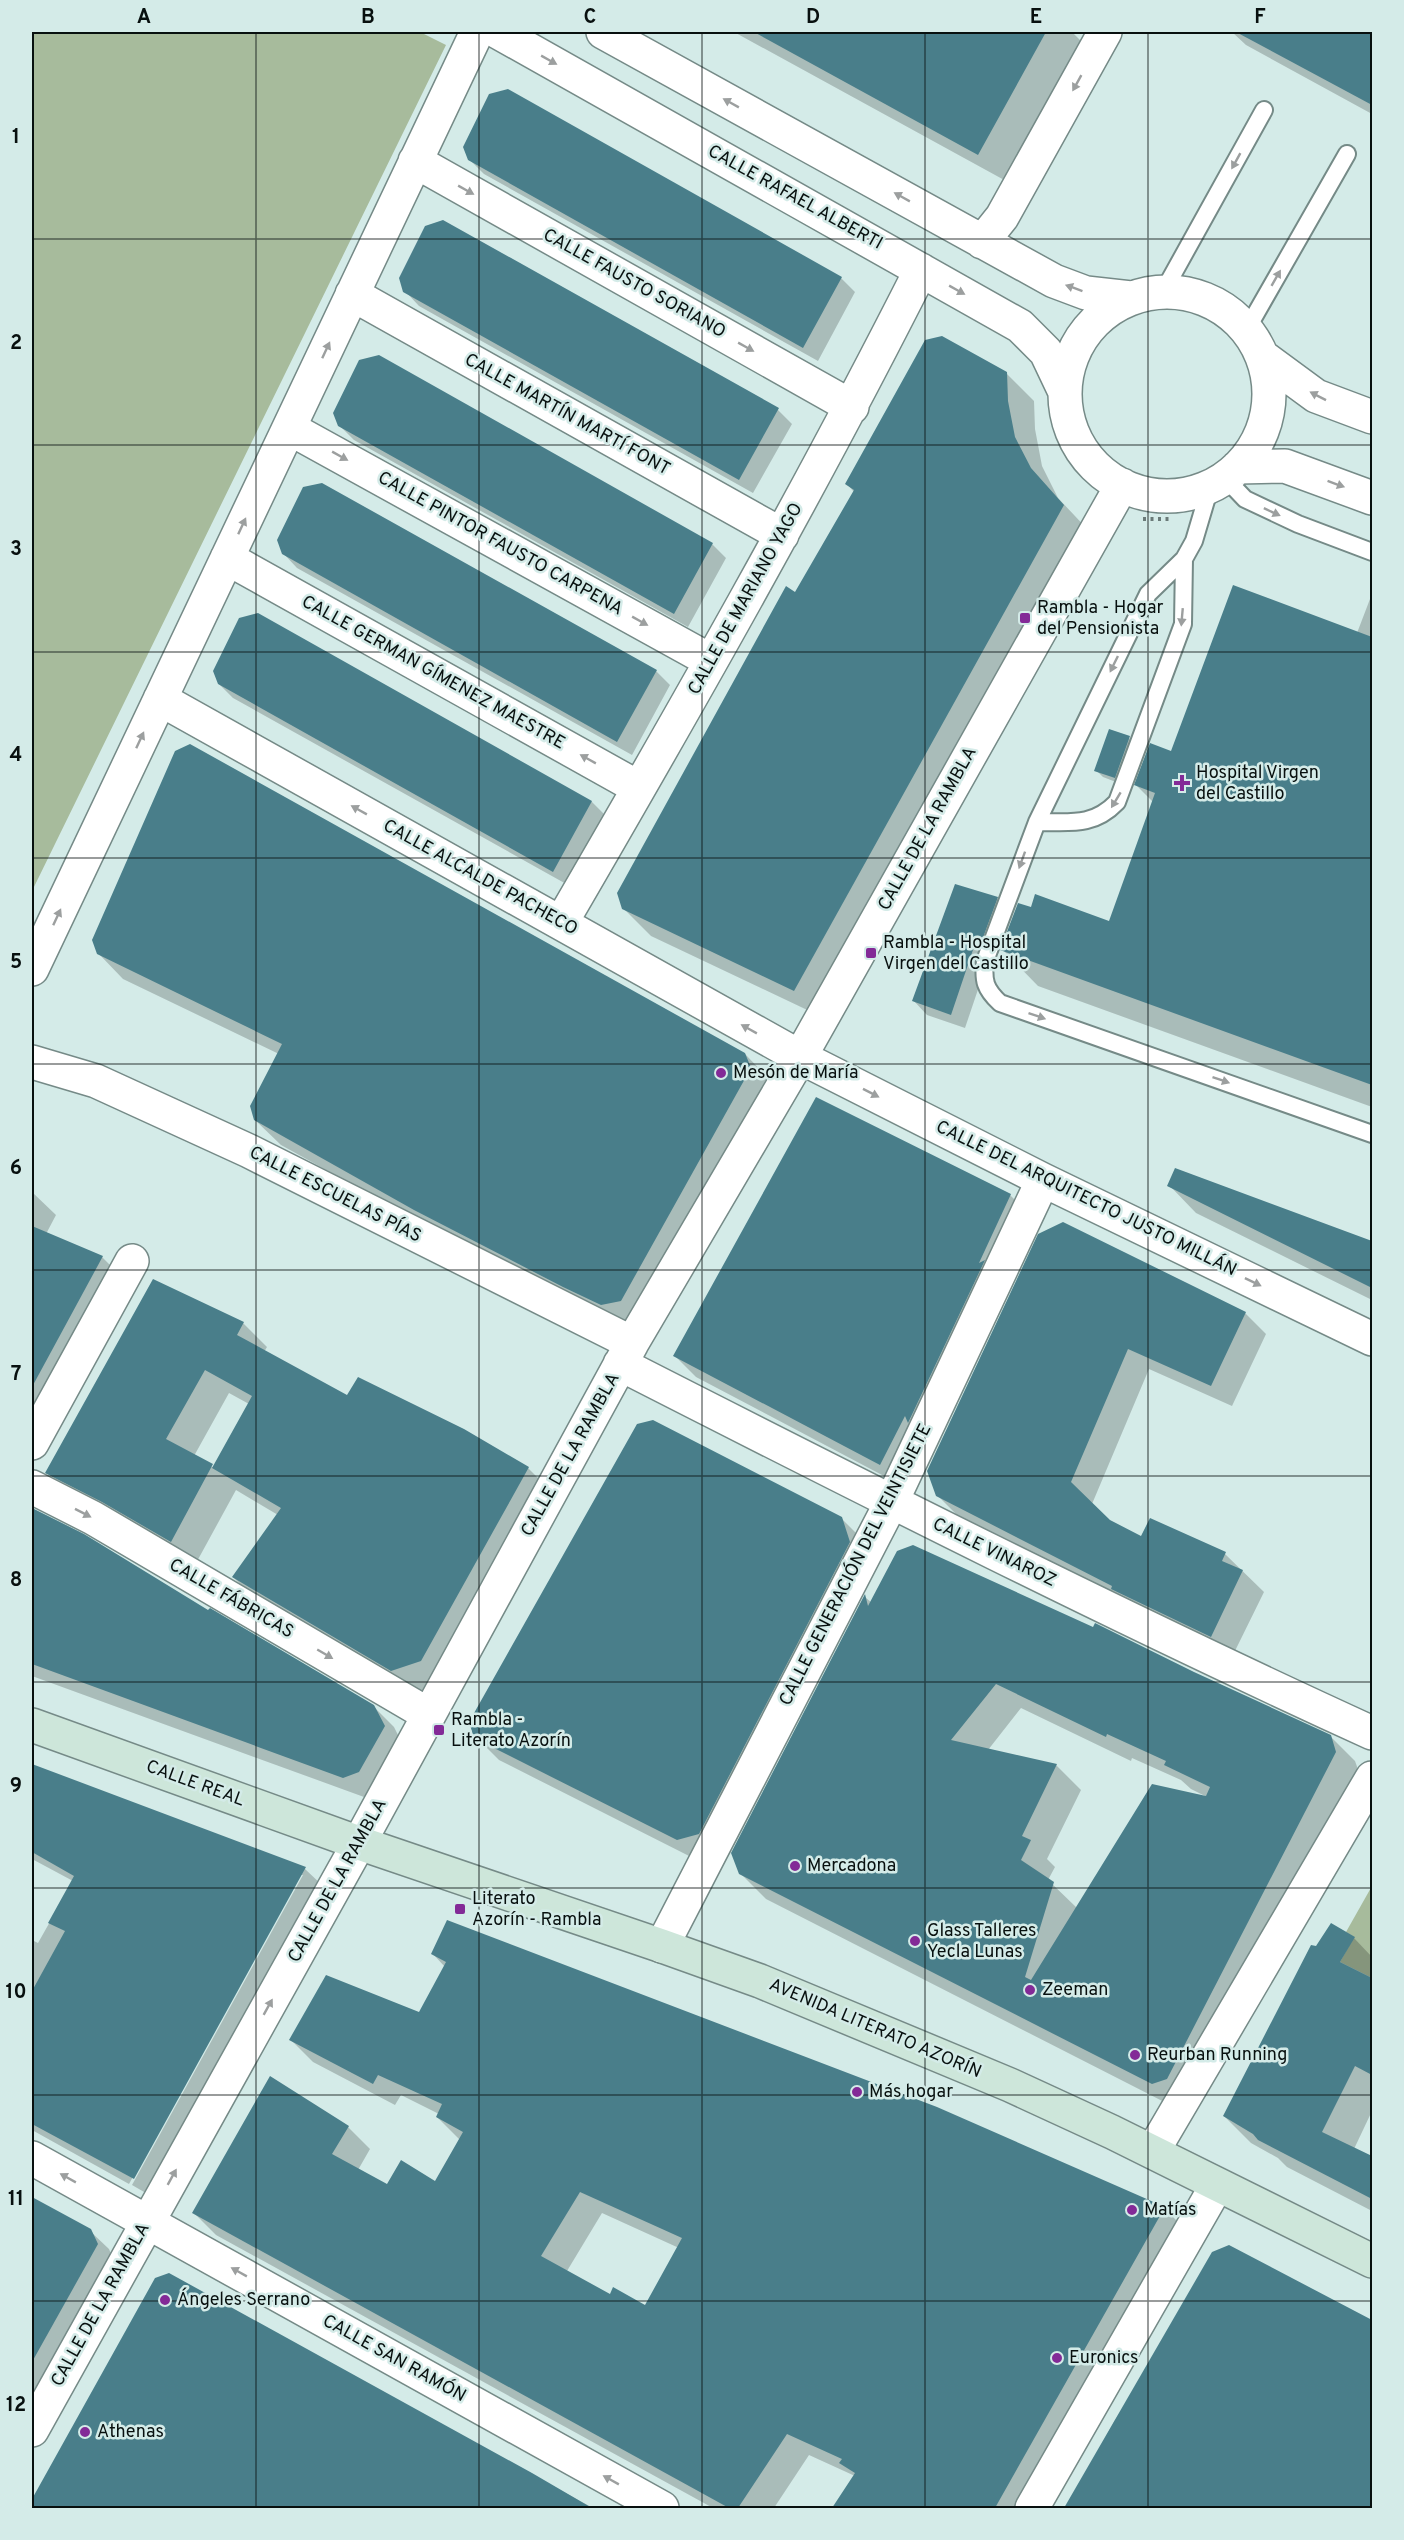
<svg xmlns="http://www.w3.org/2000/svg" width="1404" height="2540" viewBox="0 0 1404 2540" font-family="Overpass,sans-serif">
	<rect width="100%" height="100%" fill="#d4ebe8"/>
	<path fill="#a7bb9c" d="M32,32h388l26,13 -414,846z
		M1372,1886v92l-32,-16 14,-25 -8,-5z"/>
	<path fill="#0003" fill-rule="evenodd" d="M734,32h338l10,10 -76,139z
		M1232,32h140v82l-126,-69z
		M469,159l372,119 14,14 -37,69 -334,-187z
		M405,291l373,119 14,14 -39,69 -334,-187z
		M1006,373l28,28 1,28 7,37 16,32 33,35 -269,484 -171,-81 -28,-28 231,-416 -7,-8z
		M339,425l373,119 14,14 -38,69 -334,-187z
		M283,553l373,118 14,14 -38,70 -335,-187z
		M1370,599l2,1v507l-334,-121 -36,-37 108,-26 43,-121 -17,-17 36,-32 185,-120z
		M258,615l334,187 14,14 -38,69 -335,-187 -14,-14z
		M1129,738l7,6 -15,40 -18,-7 -7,-7z
		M997,898l14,14 -21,42 -25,74 -38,-13 -14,-15z
		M98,953l647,101 25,26 -143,249 -118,-58 -228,-126 -26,-25 24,-66 -156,-75z
		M1176,1169l196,74v57l-176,-87 -27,-28z
		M32,1192l24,23 -10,19 56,23 21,21 -91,166z
		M1010,1195l21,21 -130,269 -205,-108 -21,-21z
		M1040,1235l205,78 21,21 -34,72 -83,-37 -57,135 17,17 33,17 83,16 39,38 -32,65 -273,-140 -21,-21z
		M243,1323l24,24 -3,5 83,45 116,34 65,37 24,24 -107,193 -29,9 -159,-93 -24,-24 45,-62 -42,-25 -41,75 -124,-69 -24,-24zM229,1393l20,11 -35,64 -20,-12z
		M32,1509l51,27 125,76 165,94 21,21 10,20 -24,45 -16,5 -332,-121z
		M841,1518l23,23 -163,321 -202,-102 -23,-23z
		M865,1597l7,6 321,70 137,63 25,25 6,17 -183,331 -412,-210 -26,-26zM1021,1708l110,53 1,-3 49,22 10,9 14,7 -128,112 -29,-28 7,-13 -8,-8 34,-69 -25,-25 -68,-15z
		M32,1766l273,103 18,17 -172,310 -19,-11 171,-310h-3l-171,309 -97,-54v-190l6,3 35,-62 -41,-22z
		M1354,1938l18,19v154l-18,38 18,9v53l-85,-44 -9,-9 -27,-15 -27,-27 92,-168z
		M433,1954l731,254 22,22 -157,278h-194l20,-32 -46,-21 -35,53h-61l-497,-273 -22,-22 154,-86 22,22 -12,21 30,16 47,-3 25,-43 -23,-23 2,-3 -38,-19 -6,10 -82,-43 -22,-22 129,-26 25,-47zM602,2213l77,35 -33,59 -36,-11 -43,-25z
		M32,2198l58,33 19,18 6,14 -83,149z
		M1228,2247l144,75v186h-306l49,-88z
		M168,2275l425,233h-561v-6l124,-223z"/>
	<path fill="#497e8a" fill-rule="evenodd" d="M754,32h292l-68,123z
		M1236,32h136v73z
		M508,89l334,188 -39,71 -335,-188 -5,-13 26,-53z
		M443,220l336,188 -40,72 -336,-188 -4,-14 26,-52z
		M942,336l65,36 1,29 7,36 16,31 33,37 -270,486 -172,-82 -5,-16 169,-307 9,6 59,-102 -9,-6 80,-144z
		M379,355l334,188 -39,71 -336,-188 -5,-13 26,-53z
		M322,483l335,187 -40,72 -335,-188 -5,-14 26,-53z
		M1233,585l139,52v448l-372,-135 18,-47 13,4 4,-13 74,27 46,-128 -21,-8 16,-42 21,8z
		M258,613l334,188 -39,71 -335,-188 -5,-13 26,-53z
		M1109,729l21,7 -15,42 -21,-7z
		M190,744l555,309 6,15 -130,233 -20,4 -38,-18 -149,-77 -160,-90 -4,-14 32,-62 -185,-90 -5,-14 83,-189z
		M955,884l43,13 -17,46 -5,-2 -25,74 -39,-14z
		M816,1097l195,97 -32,69 6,-3 -77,163 -3,-7 -25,49 -207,-109z
		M1175,1168l197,73v47l-205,-102z
		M1063,1222l183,90 -35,74 -83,-37 -57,133 39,38 31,16 9,-18 76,34 -4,9 21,9 -32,67 -100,-48 1,-3 -176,-90 -9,-25 111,-237z
		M32,1226l71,30 -71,131z
		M153,1279l91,43 -7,13 110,60 11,-18 106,52 65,38 -108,194 -30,10 -159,-94 49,-69 -69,-40 40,-72 -47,-26 -39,69 47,25 -42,78 -69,-40 -57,-29z
		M653,1420l189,97 8,25 -151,292 -22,6 -203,-102 -5,-16 168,-298z
		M32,1508l52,26 124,76 2,-2 164,97 11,21 -26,46 -16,6 -311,-114z
		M913,1545l180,82 2,-4 99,49 137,63 5,17 -169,327 -15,5 -413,-210 -8,-21 134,-259 3,12 29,-55zM996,1684l110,53 1,-3 59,27 -2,4 46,22 -4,9 -54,-12 -121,196 -6,-3 29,-95 -33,-22 10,-20 -9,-4 35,-72 -106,-24z
		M32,1764l274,103 -172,312 -102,-55v-133l33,-60 -17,-8 26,-47 -42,-24z
		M447,1920l490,187 228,100 -170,301h-163l23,-35 -16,-10 3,-4 -55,-25 -49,74h-9l-537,-295 78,-137 79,50 -17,28 55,30 14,-24 34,21 28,-49 -27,-15 6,-13 -64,-29 -5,9 -84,-44 37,-65 93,37 27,-50 -15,-8zM580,2192l102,46 -37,67 -32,-18 -3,7 -69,-38z
		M1331,1923l24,14 -15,25 32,16v97l-17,-9 -33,66 50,24v43l-114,-59 -5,-6 -30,-18 88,-171 5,1z
		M32,2197l59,32 7,15 -66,118z
		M1229,2245l143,75v188h-308l148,-256z
		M169,2273l363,200 60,35h-560v-9l123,-221z"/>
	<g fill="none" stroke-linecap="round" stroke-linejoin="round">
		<g stroke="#758a87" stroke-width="20">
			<path id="lane" d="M1163,292l101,-182
				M1247,329l100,-175
				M1225,478l20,21 53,25 74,28
				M1210,487l-16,54 -10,18 -36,35 -111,228 -52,139c-2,20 0,28 15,42l372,131
				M1037,822c33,0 56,5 80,-20l66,-178 1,-65"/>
		</g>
		<g stroke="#758a87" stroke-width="36">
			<path id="street" d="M498,32l522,294 26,26 19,40
				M603,32l451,249 32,12 45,5
				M415,161l437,246
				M982,242l20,-25 103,-185
				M1065 394a102 102 0 1 1 204 0a102 102 0 1 1-204 0Z
				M352,294l430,241
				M1263,357l53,39 56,21
				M289,428l422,233
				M1238,467l47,-1 87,32
				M227,558l412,230
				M160,699l640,358 243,123 329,159
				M561,923c125,-215 248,-431 360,-653
				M32,969l445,-937
				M32,1062l64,19 153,70 383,192
				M620,1364c249,127 498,253 752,369
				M32,1443l100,-182
				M32,1487l61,31 336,197
				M662,1946l229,-443 152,-323
				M1153,2151l219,-373
				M32,2158l630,350
				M32,2430l327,-587 273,-500 168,-286 322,-572
				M1032,2508l185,-323"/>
		</g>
		<g stroke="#758a87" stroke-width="36">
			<path id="secondary" d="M32,1725l327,118 303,103 98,35 250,104 102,47 260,129"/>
		</g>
		<path stroke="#6a7a78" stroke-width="4" stroke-dasharray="3 4.5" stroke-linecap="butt" d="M1143,519h29"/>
		<use href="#lane" stroke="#fff" stroke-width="16"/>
		<use href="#street" stroke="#fff" stroke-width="33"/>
		<use href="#secondary" stroke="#cde6da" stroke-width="33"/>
	</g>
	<defs><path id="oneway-solid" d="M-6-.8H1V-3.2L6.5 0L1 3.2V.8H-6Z" transform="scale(1.5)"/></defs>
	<g fill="#9c9f9f">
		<use href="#oneway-solid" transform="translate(549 60) rotate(29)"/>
		<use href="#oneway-solid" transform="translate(1077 83) rotate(119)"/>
		<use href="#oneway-solid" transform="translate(731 103) rotate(-151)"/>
		<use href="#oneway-solid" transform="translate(1236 161) rotate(119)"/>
		<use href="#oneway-solid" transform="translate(466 190) rotate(29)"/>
		<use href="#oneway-solid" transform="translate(902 197) rotate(-151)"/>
		<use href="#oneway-solid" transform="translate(1276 278) rotate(-60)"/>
		<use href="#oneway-solid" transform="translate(1074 288) rotate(-160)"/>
		<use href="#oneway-solid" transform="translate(957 290) rotate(29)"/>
		<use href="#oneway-solid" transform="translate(746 347) rotate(29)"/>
		<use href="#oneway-solid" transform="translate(326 350) rotate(-65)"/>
		<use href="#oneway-solid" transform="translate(1318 396) rotate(-153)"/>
		<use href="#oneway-solid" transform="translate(340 456) rotate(29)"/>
		<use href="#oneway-solid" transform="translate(1336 484) rotate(20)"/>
		<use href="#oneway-solid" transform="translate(1272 512) rotate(25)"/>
		<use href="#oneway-solid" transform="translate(242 526) rotate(-65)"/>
		<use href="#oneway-solid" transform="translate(1182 617) rotate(95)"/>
		<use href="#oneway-solid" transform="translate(640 621) rotate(29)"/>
		<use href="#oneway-solid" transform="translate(1114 664) rotate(116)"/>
		<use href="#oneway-solid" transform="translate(140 740) rotate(-65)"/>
		<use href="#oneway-solid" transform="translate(588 759) rotate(-151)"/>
		<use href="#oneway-solid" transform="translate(1116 800) rotate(121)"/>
		<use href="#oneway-solid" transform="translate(359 810) rotate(-151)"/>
		<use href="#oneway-solid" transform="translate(1022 860) rotate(110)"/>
		<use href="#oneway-solid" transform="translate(57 917) rotate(-65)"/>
		<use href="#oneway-solid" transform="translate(1037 1016) rotate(19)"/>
		<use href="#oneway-solid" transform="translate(749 1029) rotate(-151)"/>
		<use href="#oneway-solid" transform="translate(1221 1080) rotate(19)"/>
		<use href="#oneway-solid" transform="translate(871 1093) rotate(27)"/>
		<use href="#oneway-solid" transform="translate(1253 1282) rotate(26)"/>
		<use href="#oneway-solid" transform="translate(83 1513) rotate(27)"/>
		<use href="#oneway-solid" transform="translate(325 1654) rotate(30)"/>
		<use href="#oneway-solid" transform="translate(268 2007) rotate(-61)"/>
		<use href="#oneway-solid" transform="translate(172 2177) rotate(-61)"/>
		<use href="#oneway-solid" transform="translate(68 2178) rotate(-151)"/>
		<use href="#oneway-solid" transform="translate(239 2272) rotate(-151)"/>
		<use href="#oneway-solid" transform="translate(611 2480) rotate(-151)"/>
	</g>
	<path fill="none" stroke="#08100f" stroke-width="1.5" stroke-opacity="0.55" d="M256,32v2476M479,32v2476M702,32v2476M925,32v2476M1148,32v2476M32,239h1340M32,445h1340M32,652h1340M32,858h1340M32,1064h1340M32,1270h1340M32,1476h1340M32,1682h1340M32,1888h1340M32,2095h1340M32,2301h1340"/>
	<g fill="#832a97" stroke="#d4ebe8" stroke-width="2">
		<rect x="1019" y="612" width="12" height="12" rx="3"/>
		<path d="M1179 774h6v6h6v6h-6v6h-6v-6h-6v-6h6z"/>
		<rect x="865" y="947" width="12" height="12" rx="3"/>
		<circle cx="721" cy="1073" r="6"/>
		<rect x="433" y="1724" width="12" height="12" rx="3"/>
		<circle cx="795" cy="1866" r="6"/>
		<rect x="454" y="1903" width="12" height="12" rx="3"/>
		<circle cx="915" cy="1941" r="6"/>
		<circle cx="1030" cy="1990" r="6"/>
		<circle cx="1135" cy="2055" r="6"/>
		<circle cx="857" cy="2092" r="6"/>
		<circle cx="1132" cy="2210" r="6"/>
		<circle cx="165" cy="2300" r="6"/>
		<circle cx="1057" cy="2358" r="6"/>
		<circle cx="85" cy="2432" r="6"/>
	</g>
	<g text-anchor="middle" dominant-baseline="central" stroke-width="5" stroke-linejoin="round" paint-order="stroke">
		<g font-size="18" fill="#08100f" stroke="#d4ebe8">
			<text transform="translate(795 198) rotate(29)">CALLE RAFAEL ALBERTI</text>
			<text transform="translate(634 284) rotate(29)">CALLE FAUSTO SORIANO</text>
			<text transform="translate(567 415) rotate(29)">CALLE MARTÍN MARTÍ FONT</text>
			<text transform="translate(500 544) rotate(29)">CALLE PINTOR FAUSTO CARPENA</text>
			<text transform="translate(746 599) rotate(-61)">CALLE DE MARIANO YAGO</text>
			<text transform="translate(433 673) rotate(29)">CALLE GERMAN GÍMENEZ MAESTRE</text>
			<text transform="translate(928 829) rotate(-61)">CALLE DE LA RAMBLA</text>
			<text transform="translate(480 878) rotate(29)">CALLE ALCALDE PACHECO</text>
			<text transform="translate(335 1195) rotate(27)">CALLE ESCUELAS PÍAS</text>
			<text transform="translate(1086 1199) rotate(26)">CALLE DEL ARQUITECTO JUSTO MILLÁN</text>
			<text transform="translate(571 1455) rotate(-61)">CALLE DE LA RAMBLA</text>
			<text transform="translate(994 1553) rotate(26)">CALLE VINAROZ</text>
			<text transform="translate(856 1565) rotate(-63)">CALLE GENERACIÓN DEL VEINTISIETE</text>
			<text transform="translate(231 1599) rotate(30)">CALLE FÁBRICAS</text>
			<text transform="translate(195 1784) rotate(20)">CALLE REAL</text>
			<text transform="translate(338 1881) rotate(-61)">CALLE DE LA RAMBLA</text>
			<text transform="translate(875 2029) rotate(23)">AVENIDA LITERATO AZORÍN</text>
			<text transform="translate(101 2305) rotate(-61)">CALLE DE LA RAMBLA</text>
			<text transform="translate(394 2359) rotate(29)">CALLE SAN RAMÓN</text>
		</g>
		<g font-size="18" fill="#08100f" stroke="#d4ebe8" text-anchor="start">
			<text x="1037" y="608">Rambla - Hogar<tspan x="1037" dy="21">del Pensionista</tspan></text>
			<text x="1196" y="773">Hospital Virgen<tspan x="1196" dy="21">del Castillo</tspan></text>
			<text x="883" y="943">Rambla - Hospital<tspan x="883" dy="21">Virgen del Castillo</tspan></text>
			<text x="733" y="1073">Mesón de María</text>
			<text x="451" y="1720">Rambla -<tspan x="451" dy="21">Literato Azorín</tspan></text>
			<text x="807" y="1866">Mercadona</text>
			<text x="472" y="1899">Literato<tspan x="472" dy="21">Azorín - Rambla</tspan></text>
			<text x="927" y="1931">Glass Talleres<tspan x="927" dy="21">Yecla Lunas</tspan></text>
			<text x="1042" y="1990">Zeeman</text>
			<text x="1147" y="2055">Reurban Running</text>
			<text x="869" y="2092">Más hogar</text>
			<text x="1144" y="2210">Matías</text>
			<text x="177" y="2300">Ángeles Serrano</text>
			<text x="1069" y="2358">Euronics</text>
			<text x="97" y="2432">Athenas</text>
		</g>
	</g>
	<rect width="1404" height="2540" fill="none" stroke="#d4ebe8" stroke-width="66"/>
	<rect x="33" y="33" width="1338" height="2474" fill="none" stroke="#08100f" stroke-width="2"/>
	<g font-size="20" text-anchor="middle" font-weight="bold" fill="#08100f">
		<text x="144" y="23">A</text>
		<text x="368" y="23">B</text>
		<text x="590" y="23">C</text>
		<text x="813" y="23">D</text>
		<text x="1036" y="23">E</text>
		<text x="1260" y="23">F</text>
		<text x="16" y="143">1</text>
		<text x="16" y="349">2</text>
		<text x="16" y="555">3</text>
		<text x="16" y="761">4</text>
		<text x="16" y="968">5</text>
		<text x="16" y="1174">6</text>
		<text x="16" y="1380">7</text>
		<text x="16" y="1586">8</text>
		<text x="16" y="1792">9</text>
		<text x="16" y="1998">10</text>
		<text x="16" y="2205">11</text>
		<text x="16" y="2411">12</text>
	</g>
</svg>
